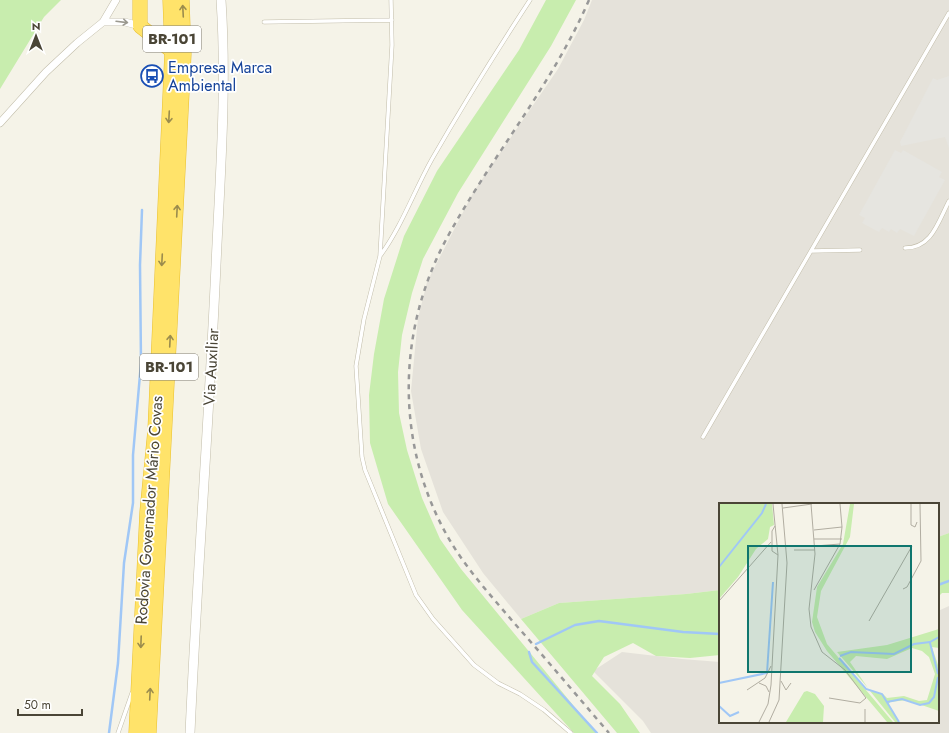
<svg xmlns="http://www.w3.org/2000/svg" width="949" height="733" viewBox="0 0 949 733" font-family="Jost,sans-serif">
	<rect width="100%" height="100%" fill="#f5f3e8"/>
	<path fill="#e5e2da" d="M592,0h357v533l-11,4v-33h-218v86l-34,4 -127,9 -38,16 -38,-46 -40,-61 -22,-63 -10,-58 7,-73 9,-36 47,-91 84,-122 26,-49z
		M949,606v127h-298l-8,-12 -50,-50 29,-19 60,7 38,3v60h218v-111z"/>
	<path fill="#c8edae" d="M0,0h61l-17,17 -44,72z
		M546,0h30l-25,46 -93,147 -35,66 -11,34 -10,42 -4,37 1,41 8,37 15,48 18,41 21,30 135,164h-22l-112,-123 -74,-106 -18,-61 -1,-48 5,-41 10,-55 20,-63 33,-65 82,-121z
		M949,533v60h-7l-4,4v-60z
		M720,590v65l-30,3 -34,-2 -23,-13 -29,14 -12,19 28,28 20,29h-23l-96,-114 38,-16 127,-9z"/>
	<path fill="#e6e5e0" d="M949,76v72l-4,-11 -44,9 -1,-4 33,-64 4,2z
		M895,150l6,3 2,-3 39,22 -3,5 6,3 -31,56 -14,-7 -3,4 -6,-4 -2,3 -7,-4 -3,4 -17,-9 3,-5 -6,-3z"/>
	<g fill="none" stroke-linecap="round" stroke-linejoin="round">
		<path stroke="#a0c7f6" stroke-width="2.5" d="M938,585l11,-4
			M536,644l39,-19 24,-4 84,11 37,2
			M529,652l3,10 65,71
			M109,733l9,-70 6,-100 9,-60v-48l8,-92 -1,-98 2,-55"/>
		<g stroke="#c2bdaa" stroke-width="4.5">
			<path id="service" d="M391,0l1,45 -12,211 -16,63 -8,47 6,91 3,13 51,125 17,24 41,46 24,18 22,11 24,16 27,23
				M264,22l128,-2
				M905,248c27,0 33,-26 44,-47
				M811,251l49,-1
				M380,256c22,-30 34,-65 52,-97 31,-54 64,-107 98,-159
				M703,437l246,-424
				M118,733l14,-40"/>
		</g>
		<g stroke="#c2bdaa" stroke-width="8">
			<path id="minor" d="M103,22h22l15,4
				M0,123l46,-51 31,-29 26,-21 13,-22"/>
		</g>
		<g stroke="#c2bdaa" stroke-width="10">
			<path id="tertiary" d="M190,733c7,-156 19,-312 26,-468 4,-88 11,-177 5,-265"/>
		</g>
		<g stroke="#eac02d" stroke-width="15">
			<path id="motorway" d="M140,0v26l32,25
				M136,733l11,-221 8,-82 17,-379 -2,-51
				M149,733l35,-679 -2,-54"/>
		</g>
		<use href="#service" stroke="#fff" stroke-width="3.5"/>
		<use href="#minor" stroke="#fff" stroke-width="7"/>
		<use href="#tertiary" stroke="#fff" stroke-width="9"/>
		<use href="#motorway" stroke="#ffe36a" stroke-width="14"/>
		<path stroke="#989898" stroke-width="2.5" stroke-dasharray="5 5" stroke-linecap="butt" d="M589,0c-37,85 -97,156 -141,236 -53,96 -53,214 4,308 18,29 41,54 63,80 32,36 63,73 94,109"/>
	</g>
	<defs><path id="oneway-shaft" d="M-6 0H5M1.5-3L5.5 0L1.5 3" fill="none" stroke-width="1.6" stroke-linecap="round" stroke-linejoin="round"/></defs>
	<g stroke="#9b8c4d">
		<use href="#oneway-shaft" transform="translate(183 11) rotate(-93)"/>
		<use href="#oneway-shaft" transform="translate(169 117) rotate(93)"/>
		<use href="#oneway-shaft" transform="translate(177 211) rotate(-87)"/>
		<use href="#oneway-shaft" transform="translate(162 260) rotate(93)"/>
		<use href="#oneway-shaft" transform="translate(170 341) rotate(-87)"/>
		<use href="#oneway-shaft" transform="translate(141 642) rotate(92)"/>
		<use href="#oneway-shaft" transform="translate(150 694) rotate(-87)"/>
	</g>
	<use stroke="#9b9990" href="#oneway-shaft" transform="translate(122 22) rotate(7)"/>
	<defs>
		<g id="bus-ring" transform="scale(1.15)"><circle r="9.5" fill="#fff" stroke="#1a4fb4" stroke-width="1.5"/><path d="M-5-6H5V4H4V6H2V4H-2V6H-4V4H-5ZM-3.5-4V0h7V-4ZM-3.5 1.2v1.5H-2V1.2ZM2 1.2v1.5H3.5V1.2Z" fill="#1a4fb4"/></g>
	</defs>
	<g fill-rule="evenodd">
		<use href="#bus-ring" x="152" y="76"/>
	</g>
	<g text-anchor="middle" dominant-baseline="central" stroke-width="3.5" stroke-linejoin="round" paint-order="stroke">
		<g fill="#fff" stroke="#807d72" stroke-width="1">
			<rect x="143" y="26" width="58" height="26" rx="3"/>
			<rect x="140" y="354" width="58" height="26" rx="3"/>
		</g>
		<g font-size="15" font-weight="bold" fill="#4a4536">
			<text x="172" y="39">BR-101</text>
			<text x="169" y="367">BR-101</text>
		</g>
		<g font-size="16" fill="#164399" stroke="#fff" text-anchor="start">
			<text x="168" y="67">Empresa Marca<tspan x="168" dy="18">Ambiental</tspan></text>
		</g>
		<g font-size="16" fill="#4a4536" stroke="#fff">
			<text transform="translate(211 367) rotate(-87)">Via Auxiliar</text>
			<text transform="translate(149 510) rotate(-86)">Rodovia Governador Mário Covas</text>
		</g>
	</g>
	<g transform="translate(719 503)">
		<rect width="220" height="220" fill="#f5f3e8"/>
		<path d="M0,1h53l2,21 -4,2 -2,12 -12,10 -18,28 -19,22zM131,1h4l-4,33 -29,54 -4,26 10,27 66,78h-6l-60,-71 -12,-19 -3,-10 5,-35 26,-43zM220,126v19l-7,-1 7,21v43l-32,-11 -17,2 -2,3 11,17h-4l-25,-31 13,3 4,4 17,-2 15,5 8,-1 8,-26 -6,-17 -7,-6 -10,-3 -25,11 -31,-3 -6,6 18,26 -31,-36 50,-7zM88,188l8,3 9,12 -1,16h-37l18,-30z" fill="#c8edae"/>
		<path fill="none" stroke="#a0c7f6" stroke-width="2" d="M0,64l43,-54 4,-9M211,140l8,31M121,153l11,-4 43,2 20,-10 16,-2 9,-5M120,155l27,31 16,5 17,28M0,180l48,-10 6,-91M168,199l15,-3 18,6 9,-2 5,-6 4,-20M0,203l11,10 9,-4"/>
		<path fill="none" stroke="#b1ada1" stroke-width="1" d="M92,1l4,50 -6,55 2,18 11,25 23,18 21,28 -6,5 -31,-5M192,1v21l4,2 2,-5M64,5l29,-4M56,23l-3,5v20l6,4M95,27l28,-3 -2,-23M95,36h28M96,43l25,-2M75,47h21M184,86l4,-2 14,-26 -1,-57M95,87l26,-46 2,-17M0,98l52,-59M150,118l43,-75M62,178l5,9 5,-7M40,180l7,3 3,6M28,187l18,-12 6,-12M146,206v13M40,219l9,-18 3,-19 7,-130 -5,-51M50,219l10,-22 8,-137 -5,-59"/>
		<path fill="#0f766e" fill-opacity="0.15" stroke="#0f766e" stroke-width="2" d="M29,43h163v126h-163z"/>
		<rect width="220" height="220" fill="none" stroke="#4a4536" stroke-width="2"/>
	</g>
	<g transform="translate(36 36)" stroke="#ffffff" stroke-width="3" paint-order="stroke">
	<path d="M0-3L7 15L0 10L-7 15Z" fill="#4a4536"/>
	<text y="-6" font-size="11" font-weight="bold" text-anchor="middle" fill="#4a4536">N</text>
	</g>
	<path d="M18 709v6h64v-6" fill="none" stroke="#4a4536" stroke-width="2"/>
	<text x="24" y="709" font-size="12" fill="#4a4536" stroke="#ffffff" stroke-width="3" paint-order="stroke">50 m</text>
</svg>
